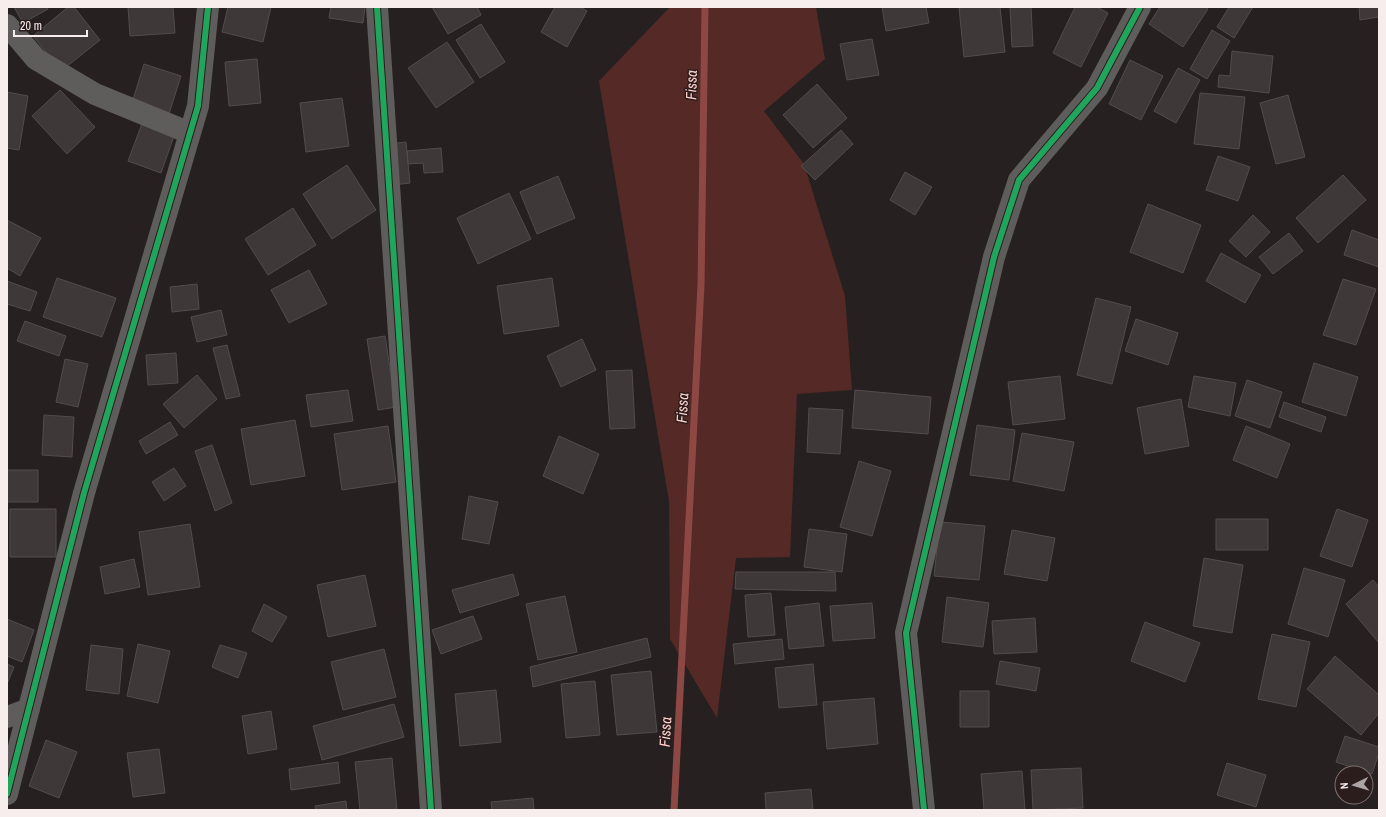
<svg xmlns="http://www.w3.org/2000/svg" width="1386" height="817" viewBox="0 0 1386 817" font-family="'Archivo Narrow',sans-serif">
	<rect width="100%" height="100%" fill="#262020"/>
	<path fill="#542926" d="M670,7h146l9,52 -61,52 40,53 41,132 7,94 -55,4 -7,163 -54,1 -19,160 -47,-79 -1,-138 -70,-420z"/>
	<g fill="none" stroke-linecap="round" stroke-linejoin="round">
		<path stroke="#8d4844" stroke-width="7" d="M674,810l27,-525 4,-278"/>
	</g>
	<path fill="#3e3838" stroke="#524d4c" d="M14,7h33l1,2 -25,14z
		M68,7h6l26,33 -39,31 -28,-35z
		M128,7h45l2,26 -45,3z
		M228,7h43l-8,35 -41,-10z
		M331,7h34l-2,16 -34,-5z
		M432,7h45l4,8 -33,19z
		M555,7h25l7,4 -20,36 -26,-15z
		M882,7h44l3,16 -43,8z
		M966,7h34l5,45 -41,5 -5,-49z
		M1010,7h21l2,39 -21,1z
		M1075,7h22l11,6 -27,54 -28,-14z
		M1160,7h45l3,2 -25,38 -34,-23z
		M1229,7h24l-19,31 -17,-11z
		M1359,7h20v10l-19,3z
		M481,24l24,38 -25,16 -24,-38z
		M1212,30l18,11 -23,38 -17,-10z
		M872,39l7,36 -32,5 -7,-36z
		M447,42l27,40 -38,26 -28,-40z
		M1232,51l41,5 -4,37 -51,-6 1,-12 11,1z
		M257,59l4,44 -32,3 -4,-44z
		M1130,60l33,16 -22,44 -32,-16z
		M144,64l37,12 -13,41 -37,-11z
		M1178,68l22,12 -24,43 -22,-12z
		M817,84l30,34 -34,30 -30,-33z
		M60,90l35,37 -28,27 -35,-38z
		M7,92l21,4 -9,54 -12,-2z
		M1200,93l45,4 -6,52 -45,-5z
		M1288,95l17,62 -29,7 -16,-61z
		M342,98l7,48 -43,6 -6,-49z
		M143,121l32,12 -14,40 -33,-12z
		M841,130l12,14 -38,36 -14,-14z
		M406,142l4,41 -17,2 -4,-41z
		M441,148l2,24 -19,1 -1,-10 -15,1 -1,-13z
		M1218,156l32,11 -12,34 -32,-11z
		M347,165l29,45 -44,29 -29,-45z
		M905,172l27,15 -17,28 -25,-15z
		M1343,175l23,25 -48,43 -22,-25z
		M558,176l17,42 -38,16 -17,-42z
		M509,193l22,46 -53,25 -21,-46z
		M1148,204l53,21 -18,48 -53,-21z
		M293,208l23,37 -48,30 -23,-36z
		M1253,215l17,17 -24,25 -17,-16z
		M7,220l34,18 -21,38 -13,-8z
		M1352,230l27,10v27l-35,-12z
		M1289,233l14,18 -30,23 -14,-17z
		M1221,253l40,22 -16,28 -39,-22z
		M309,270l18,34 -38,19 -18,-33z
		M57,278l59,20 -14,39 -59,-20z
		M552,278l7,48 -55,8 -7,-48z
		M1343,279l33,10 -20,56 -33,-10z
		M7,281l30,11 -7,19 -23,-7z
		M197,284l2,25 -27,3 -2,-25z
		M1096,298l35,9 -19,77 -35,-9z
		M221,310l6,25 -30,7 -6,-25z
		M1136,319l42,14 -10,32 -43,-14z
		M25,321l41,15 -7,20 -42,-15z
		M385,336l11,71 -18,3 -11,-71z
		M582,339l14,31 -35,17 -14,-31z
		M227,345l13,51 -14,3 -13,-51z
		M176,353l2,30 -30,2 -2,-30z
		M65,359l23,5 -10,43 -22,-5z
		M1314,363l44,14 -12,39 -44,-14z
		M632,370l3,58 -25,1 -4,-58z
		M197,375l20,24 -33,29 -21,-24z
		M1060,376l5,43 -52,6 -5,-43z
		M1194,376l42,7 -6,33 -42,-9z
		M1247,380l35,12 -12,36 -35,-12z
		M348,390l5,31 -42,6 -5,-32z
		M855,390l76,7 -3,37 -76,-6z
		M1181,399l8,47 -44,8 -8,-46z
		M1284,402l42,15 -5,15 -42,-15z
		M809,408l34,2 -3,44 -33,-2z
		M44,415l30,2 -2,40 -30,-2z
		M295,420l10,56 -54,9 -10,-56z
		M170,422l8,13 -32,19 -7,-13z
		M977,425l38,5 -6,50 -39,-5z
		M388,426l8,56 -54,8 -8,-56z
		M1246,426l44,18 -13,34 -44,-18z
		M1022,433l52,9 -10,49 -51,-10z
		M559,436l40,18 -16,40 -40,-18z
		M212,445l20,58 -17,8 -20,-60z
		M859,461l32,10 -19,65 -32,-9z
		M174,468l12,18 -22,15 -12,-19z
		M7,470h31v32h-31z
		M469,496l29,6 -9,42 -27,-5z
		M10,509h46v48h-46z
		M1337,509l31,11 -16,47 -32,-11z
		M1216,519h52v31h-52z
		M940,522l45,4 -6,54 -45,-4z
		M190,524l10,63 -52,8 -9,-63z
		M809,529l38,5 -5,38 -38,-5z
		M1012,530l43,8 -8,43 -43,-7z
		M1204,558l39,7 -11,68 -39,-7z
		M134,559l6,28 -35,7 -5,-27z
		M1304,568l41,12 -17,57 -40,-13z
		M736,572h99l1,19 -101,-2z
		M513,574l6,21 -59,18 -8,-23z
		M365,575l11,51 -48,11 -11,-52z
		M1373,580l6,7v56l-33,-39z
		M771,593l4,42 -27,2 -3,-42z
		M565,596l12,56 -39,8 -12,-56z
		M947,597l42,6 -6,44 -41,-5z
		M819,603l5,43 -35,3 -4,-42z
		M872,603l3,35 -42,3 -3,-35z
		M264,604l23,13 -15,25 -20,-11z
		M473,616l9,23 -41,15 -9,-24z
		M1035,618l2,34 -43,2 -2,-33z
		M7,619l27,11 -12,32 -15,-6z
		M1145,622l55,21 -15,39 -54,-21z
		M1272,634l38,8 -14,65 -38,-8z
		M647,638l4,19 -118,30 -3,-20z
		M782,639l2,20 -49,5 -2,-20z
		M138,644l32,7 -12,52 -31,-7z
		M91,645l32,4 -4,45 -33,-4z
		M220,645l27,8 -9,25 -26,-11z
		M384,649l12,48 -53,13 -12,-48z
		M1335,656l44,39v18l-18,22 -54,-46z
		M1000,661l40,7 -4,23 -40,-7z
		M7,664l7,3 -7,17z
		M813,664l4,41 -38,3 -4,-40z
		M651,671l6,61 -40,3 -6,-60z
		M595,681l5,54 -34,3 -5,-54z
		M496,690l5,52 -41,4 -5,-52z
		M960,691h29v36h-29z
		M874,698l4,46 -51,5 -4,-47z
		M394,704l10,33 -82,23 -9,-34z
		M271,711l6,38 -29,5 -6,-38z
		M1345,736l34,11v6l-7,21 -36,-12z
		M46,740l31,12 -18,46 -30,-12z
		M159,749l6,44 -32,4 -6,-44z
		M392,758l5,52h-37l-5,-48z
		M338,762l2,21 -49,7 -2,-21z
		M1227,763l39,12 -10,32 -39,-12z
		M1081,768l2,40 -50,2 -2,-40z
		M1022,771l3,39h-41l-3,-36z
		M811,789l2,21h-47l-1,-17z
		M533,798l1,12h-42l-1,-8z
		M346,801l1,9h-31l-1,-4z"/>
	<g fill="none" stroke-linecap="round" stroke-linejoin="round">
		<path stroke="#5f5c5c" stroke-width="22" d="M377,7l54,803
			M7,25l29,34 59,35 95,39
			M7,717l22,-8
			M7,794l77,-301 114,-387 10,-99
			M924,810l-18,-177 88,-376 25,-77 78,-92 43,-81"/>
		<g stroke="#2a1d1c" stroke-width="8">
			<path id="cycleway" d="M377,7l54,803
				M7,794l77,-301 114,-387 10,-99
				M924,810l-18,-177 88,-376 25,-77 78,-92 43,-81"/>
		</g>
		<use href="#cycleway" stroke="#20a55d" stroke-width="6"/>
	</g>
	<g text-anchor="middle" dominant-baseline="central" stroke-width="3" stroke-linejoin="round" paint-order="stroke">
		<g font-size="15" font-style="italic" fill="#ffd1cc" stroke="#2a1d1c">
			<text transform="translate(691 85) rotate(-89)">Fissa</text>
			<text transform="translate(682 408) rotate(-87)">Fissa</text>
			<text transform="translate(665 732) rotate(-87)">Fissa</text>
		</g>
	</g>
	<rect width="1386" height="817" fill="none" stroke="#f6edec" stroke-width="16"/>
	<g transform="translate(1354 785) rotate(265)"><circle r="19" fill="#2a1d1c" stroke="#7c706f"/>
	<path d="M0-3L7 15L0 10L-7 15Z" fill="#ada5a5"/>
	<text y="-6" font-size="11" font-weight="bold" text-anchor="middle" fill="#f6edec">N</text>
	</g>
	<path d="M14 30v6h73v-6" fill="none" stroke="#f6edec" stroke-width="2"/>
	<text x="20" y="30" font-size="12" fill="#f6edec" stroke="#2a1d1c" stroke-width="3" paint-order="stroke">20 m</text>
</svg>
